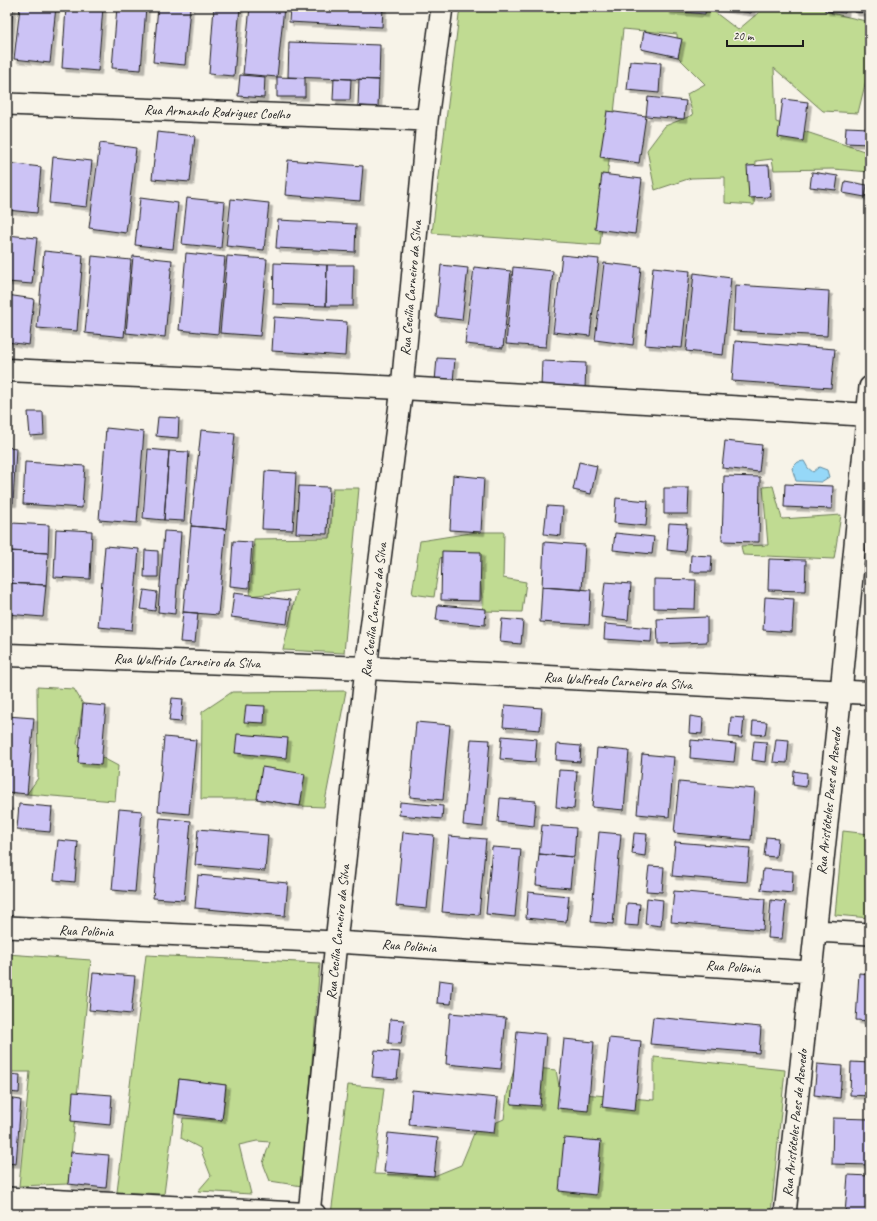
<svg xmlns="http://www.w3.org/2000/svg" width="877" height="1221" viewBox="0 0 877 1221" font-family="Caveat,sans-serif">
	<defs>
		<filter id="shadow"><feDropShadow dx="3.5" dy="3.5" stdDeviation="0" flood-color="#0004"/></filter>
	</defs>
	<rect width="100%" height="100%" fill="#f7f3e8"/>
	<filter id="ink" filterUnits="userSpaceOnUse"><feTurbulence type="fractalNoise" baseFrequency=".025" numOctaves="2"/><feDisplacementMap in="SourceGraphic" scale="8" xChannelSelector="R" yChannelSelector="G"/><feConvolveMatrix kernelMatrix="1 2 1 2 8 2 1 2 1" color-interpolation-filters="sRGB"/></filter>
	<g filter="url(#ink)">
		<path fill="#c0db92" stroke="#6e7c57" d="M460,7h248l30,23 27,-23h67l-1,6 39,9v42l-12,49 -35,-2 -49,-43 2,54 94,31v19l-37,-3 -59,1 -2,-11 -16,2 -2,44 -29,-2v-26l-34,1 -36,12 -8,-40 18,-24 28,-11 -6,-21 18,-10 -27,-27 -1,-23 -54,-5 -23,216 -168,-12z
			M773,486l9,33 59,-4 -7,44 -91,-4 -2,-9 27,-1 -5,-58z
			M333,488h26l-15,165 -61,-3 14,-60 -47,6 4,-57 76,-1z
			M477,532h27l-1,46 23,4 -4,30 -39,-1 -4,-46 -15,-13 -24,6 -6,39 -22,-3 8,-53z
			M37,687l37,2 9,15 -6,40 41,22 -3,35 -88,-7 11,-16z
			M346,691l-22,116 -24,-1 -43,-7h-56l1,-87 30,-20z
			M843,831l26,3 1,-3v87l-35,-3z
			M7,954l84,6 -23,224 -49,2 11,-114h-23z
			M146,955l174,8 -18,223 -32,-5 -7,-18 7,-21 -13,-1 -18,4 12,49 -53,-3 13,-15 -11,-28 -19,-10 2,-20 39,2 4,-35 -47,-6 -15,115 -47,-2z
			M654,1057l131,13 -14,144h-440l17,-129 36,3 -10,86 60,2 27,-11 14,-34 29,-12 3,-24 8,-29 41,4 4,22 94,8z"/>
		<path fill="#96d8f8" stroke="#658da0" d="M804,461l4,7 5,4 6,-5 8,3 2,7 -8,5 -25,-1 -4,-13 6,-6z"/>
		<path fill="#ccc3f5" stroke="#1c1c1c" filter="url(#shadow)" d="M7,7h6l-4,44h-2z
			M20,7h36l-6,56 -36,-4z
			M66,7h37l-5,64 -36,-3z
			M117,7h29l-5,63 -29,-2z
			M158,7h32l-5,58 -32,-3z
			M214,7h26l-6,69 -25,-2z
			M250,7h34l-7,70 -34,-3z
			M290,7h93l-1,20 -93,-5z
			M667,7h39l-1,7 -38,-3z
			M711,7h41l-1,6z
			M825,7h21l-1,6 -20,-2z
			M854,7h15l-1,6 -14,-1z
			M644,31l38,8 -4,18 -37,-8z
			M289,42l91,3 -1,35 -91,-3z
			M630,61l31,2 -2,30 -32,-3z
			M240,75l25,2 -1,21 -26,-2z
			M277,77l28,1v19h-28z
			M334,78l17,1 -1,21h-17z
			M359,79l20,1 -1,27 -20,-1z
			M648,97l38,4 -2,18 -38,-3z
			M783,99l25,3 -5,39 -25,-4z
			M607,111l39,5 -7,47 -39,-6z
			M846,127l24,1v16l-25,-1z
			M157,132l38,4 -5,46 -38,-3z
			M100,143l36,5 -10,85 -37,-5z
			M53,157l39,4 -5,46 -38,-4z
			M288,160l75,6 -3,35 -75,-6z
			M7,163l34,4 -4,46 -30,-3z
			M769,165l2,32 -22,1 -2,-32z
			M812,172l26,4 -2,14 -26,-3z
			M602,174l40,5 -7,55 -40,-5z
			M845,181l22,4 -2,12 -22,-4z
			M140,198l38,5 -5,46 -38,-4z
			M187,198l38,4 -4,46 -39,-4z
			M231,199l38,4 -5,47 -38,-4z
			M278,220l78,4 -1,28 -79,-4z
			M7,235l30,3 -5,46 -25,-2z
			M44,251l39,4 -6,76 -40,-3z
			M186,253l39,4 -7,77 -39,-4z
			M562,255l37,4 -9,77 -37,-4z
			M92,256l39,4 -7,77 -39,-4z
			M133,256l39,4 -7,77 -39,-4z
			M227,256l40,3 -7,77 -40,-3z
			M274,263l53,2 -1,41 -53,-2z
			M604,263l37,4 -8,78 -38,-5z
			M327,265h27l-1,41h-27z
			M441,265l27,3 -6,52 -26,-3z
			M474,267l37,4 -8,77 -38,-4z
			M513,267l40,4 -7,76 -40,-3z
			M653,267l37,4 -8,77 -37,-3z
			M694,273l37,5 -8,77 -37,-4z
			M735,285l94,6 -2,45 -94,-5z
			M7,295l27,4 -5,46 -22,-3z
			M274,317l73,5 -2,34 -73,-5z
			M735,341l100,8 -4,39 -99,-7z
			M437,358l18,1 -2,23 -18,-1z
			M542,361l44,2 -1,26 -44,-2z
			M28,412h15l1,23 -14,1z
			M158,417l21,1 -1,20 -22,-2z
			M106,428l38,4 -7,91 -38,-3z
			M201,430l34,3 -9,96 -35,-3z
			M725,441l37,4 -3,27 -37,-4z
			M7,447l9,1 -3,55h-6z
			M148,449l21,2 -5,69 -21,-2z
			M169,451l20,1 -5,69 -20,-1z
			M25,462l60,4 -3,42 -59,-4z
			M579,462l18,4 -6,28 -18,-4z
			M265,471l31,2 -3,57 -31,-1z
			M453,475l31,3 -3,54 -31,-2z
			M724,476l36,1 -1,65 -37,-1z
			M785,484l48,2 -1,23 -48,-2z
			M299,486l30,1 -2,47 -31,-1z
			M664,488h25l-1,26h-24z
			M616,498l32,3 -2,25 -32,-3z
			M547,506l16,1 -2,29 -17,-2z
			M12,523l37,2 -1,28 -38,-2z
			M669,523l18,1 -2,28 -18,-2z
			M191,526l35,3 -8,86 -35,-3z
			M56,529l36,2 -2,48 -36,-2z
			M164,531l17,1 -6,82 -17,-2z
			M615,533l39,4 -2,17 -39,-4z
			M233,541l19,1 -3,46 -19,-2z
			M544,542l41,3 -3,45 -40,-3z
			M105,546l34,3 -7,81 -34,-3z
			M145,550l13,1v26h-14z
			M7,551l41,2 -2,32 -39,-2z
			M442,551l39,1 -1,49 -39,-1z
			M691,555l21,1 -1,16h-21z
			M769,559l37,1 -1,31 -37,-1z
			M654,579l42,1 -1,29 -41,-1z
			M605,582l26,2 -3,36 -27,-3z
			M7,583l39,2 -3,32 -36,-3z
			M542,587l49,3 -2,35 -49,-3z
			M144,590l13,2 -2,19 -14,-2z
			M234,593l56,7 -3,24 -56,-7z
			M765,597l29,2 -2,33 -29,-2z
			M438,605l48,4 -1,16 -49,-5z
			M183,612l15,1 -3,30 -15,-1z
			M707,617v25l-49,2 -1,-25z
			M502,619l21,2 -2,23 -21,-2z
			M605,624l47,4 -1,14 -47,-3z
			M172,698l11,1 -2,23 -12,-1z
			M83,704l23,2 -5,59 -23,-2z
			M246,705l19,1 -1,17 -20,-1z
			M505,705l37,3 -2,22 -37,-3z
			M7,716l27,2 -7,76 -20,-2z
			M690,716l13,2 -1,16 -13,-1z
			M731,717l13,1 -2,20 -13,-1z
			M753,721l14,1 -2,13 -13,-1z
			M416,722l34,3 -7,75 -33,-3z
			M237,734l51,4 -2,20 -51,-5z
			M502,736l35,3 -2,23 -35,-3z
			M164,737l32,3 -7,74 -31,-3z
			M471,739l19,1 -7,87 -20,-2z
			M776,739l13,1 -2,23 -14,-1z
			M691,740l45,4 -2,18 -44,-4z
			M754,741l13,1 -2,20 -13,-2z
			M557,744l24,2 -1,16 -24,-2z
			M597,748l32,3 -5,59 -32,-3z
			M642,754l32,3 -5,60 -32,-3z
			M262,767l43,7 -5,32 -43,-7z
			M559,770l18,1 -3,38 -18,-2z
			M794,771l13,2 -1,14 -13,-2z
			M679,782l76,7 -4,51 -77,-7z
			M500,798l36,3 -2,25 -36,-4z
			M400,802l43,4 -1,13 -43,-4z
			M19,804l33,3 -2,25 -33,-3z
			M7,805l3,1 -3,30z
			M119,809l23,2 -7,81 -23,-2z
			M160,818l31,3 -7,79 -31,-2z
			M542,825l34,3 -2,29 -35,-3z
			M198,829l70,6 -3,36 -70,-6z
			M403,832l31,3 -7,74 -31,-3z
			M599,832l22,2 -8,90 -22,-2z
			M634,833l13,1 -2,22 -13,-2z
			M449,836l37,3 -7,76 -37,-3z
			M766,837l12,1 -2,19 -12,-1z
			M58,840l20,2 -3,40 -21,-2z
			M675,842l75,6 -3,34 -75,-6z
			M492,847l29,2 -6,68 -29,-3z
			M539,854l34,3 -3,31 -34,-3z
			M649,866l15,1 -2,25 -16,-1z
			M763,869l30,2 -1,22 -31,-3z
			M198,875l90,8 -3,33 -90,-8z
			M674,891l91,8 -2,31 -92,-8z
			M528,892l41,4 -3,26 -40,-4z
			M647,898l16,2 -2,26 -16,-2z
			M771,900l15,2 -4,37 -14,-1z
			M627,903l13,1 -2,22 -13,-1z
			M93,973l42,3 -4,38 -42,-4z
			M859,973l11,1v47l-14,-1z
			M439,980l14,2 -2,22 -14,-1z
			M450,1013l56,5 -5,51 -55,-5z
			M653,1017l108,10 -2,26 -109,-9z
			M390,1019l14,1 -3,24 -13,-1z
			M517,1031l29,3 -6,72 -29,-2z
			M609,1038l32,3 -6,70 -33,-4z
			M564,1039l30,3 -6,69 -31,-3z
			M375,1050l25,2 -3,27 -25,-2z
			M851,1062l19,1v33l-20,-1z
			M817,1064l25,2 -2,32 -26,-3z
			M7,1074l13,1 -1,18 -12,-1z
			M179,1079l47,6 -4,35 -47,-6z
			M412,1090l86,8 -4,35 -85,-8z
			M73,1092l39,3 -2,30 -39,-4z
			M7,1098l14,2 -5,64 -9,-1z
			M833,1118l37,1v46l-38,-1z
			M388,1133l50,5 -4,38 -50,-4z
			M564,1138l37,3 -5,54 -37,-4z
			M71,1152l38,3 -3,33 -38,-4z
			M848,1175l22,1v38h-25z"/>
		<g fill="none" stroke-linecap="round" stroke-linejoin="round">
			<g stroke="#1c1c1c" stroke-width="24">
				<path id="street" d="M7,104l420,16
					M7,927l329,15 475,30
					M816,931l54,3
					M7,1198l308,16
					M309,1214l27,-272 30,-274 36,-280 25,-268 15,-113
					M785,1214l56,-522 29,-305"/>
			</g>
			<g stroke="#1c1c1c" stroke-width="25">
				<path id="secondary" d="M7,370l395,18 468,27
					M7,655l359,13 504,25"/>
			</g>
			<use href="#street" stroke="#f7f3e8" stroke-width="21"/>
			<use href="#secondary" stroke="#f7f3e8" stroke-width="22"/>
		</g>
	</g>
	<g text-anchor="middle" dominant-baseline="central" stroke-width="3" stroke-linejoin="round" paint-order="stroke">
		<g font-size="14" fill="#1c1c1c" stroke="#f7f3e8">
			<text transform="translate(217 112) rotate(2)">Rua Armando Rodrigues Coelho</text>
			<text transform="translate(411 288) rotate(-85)">Rua Cecília Carneiro da Silva</text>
			<text transform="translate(374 610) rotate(-83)">Rua Cecília Carneiro da Silva</text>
			<text transform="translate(187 661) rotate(2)">Rua Walfrido Carneiro da Silva</text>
			<text transform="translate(618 681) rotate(3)">Rua Walfredo Carneiro da Silva</text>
			<text transform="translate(829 801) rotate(-84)">Rua Aristóteles Paes de Azevedo</text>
			<text transform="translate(86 931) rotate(2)">Rua Polônia</text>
			<text transform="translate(338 932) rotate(-84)">Rua Cecília Carneiro da Silva</text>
			<text transform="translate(409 946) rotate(4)">Rua Polônia</text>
			<text transform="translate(733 967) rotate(4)">Rua Polônia</text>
			<text transform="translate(795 1123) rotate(-84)">Rua Aristóteles Paes de Azevedo</text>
		</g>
	</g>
	<rect width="877" height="1221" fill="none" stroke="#f7f3e8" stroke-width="24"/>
	<rect x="12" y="12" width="853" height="1197" fill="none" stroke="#1c1c1c" stroke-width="1.5" filter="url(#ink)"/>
	<path d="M727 40v6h76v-6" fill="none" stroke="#1c1c1c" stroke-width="2"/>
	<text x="733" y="40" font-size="12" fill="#1c1c1c" stroke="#f7f3e8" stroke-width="3" paint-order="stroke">20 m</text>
</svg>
